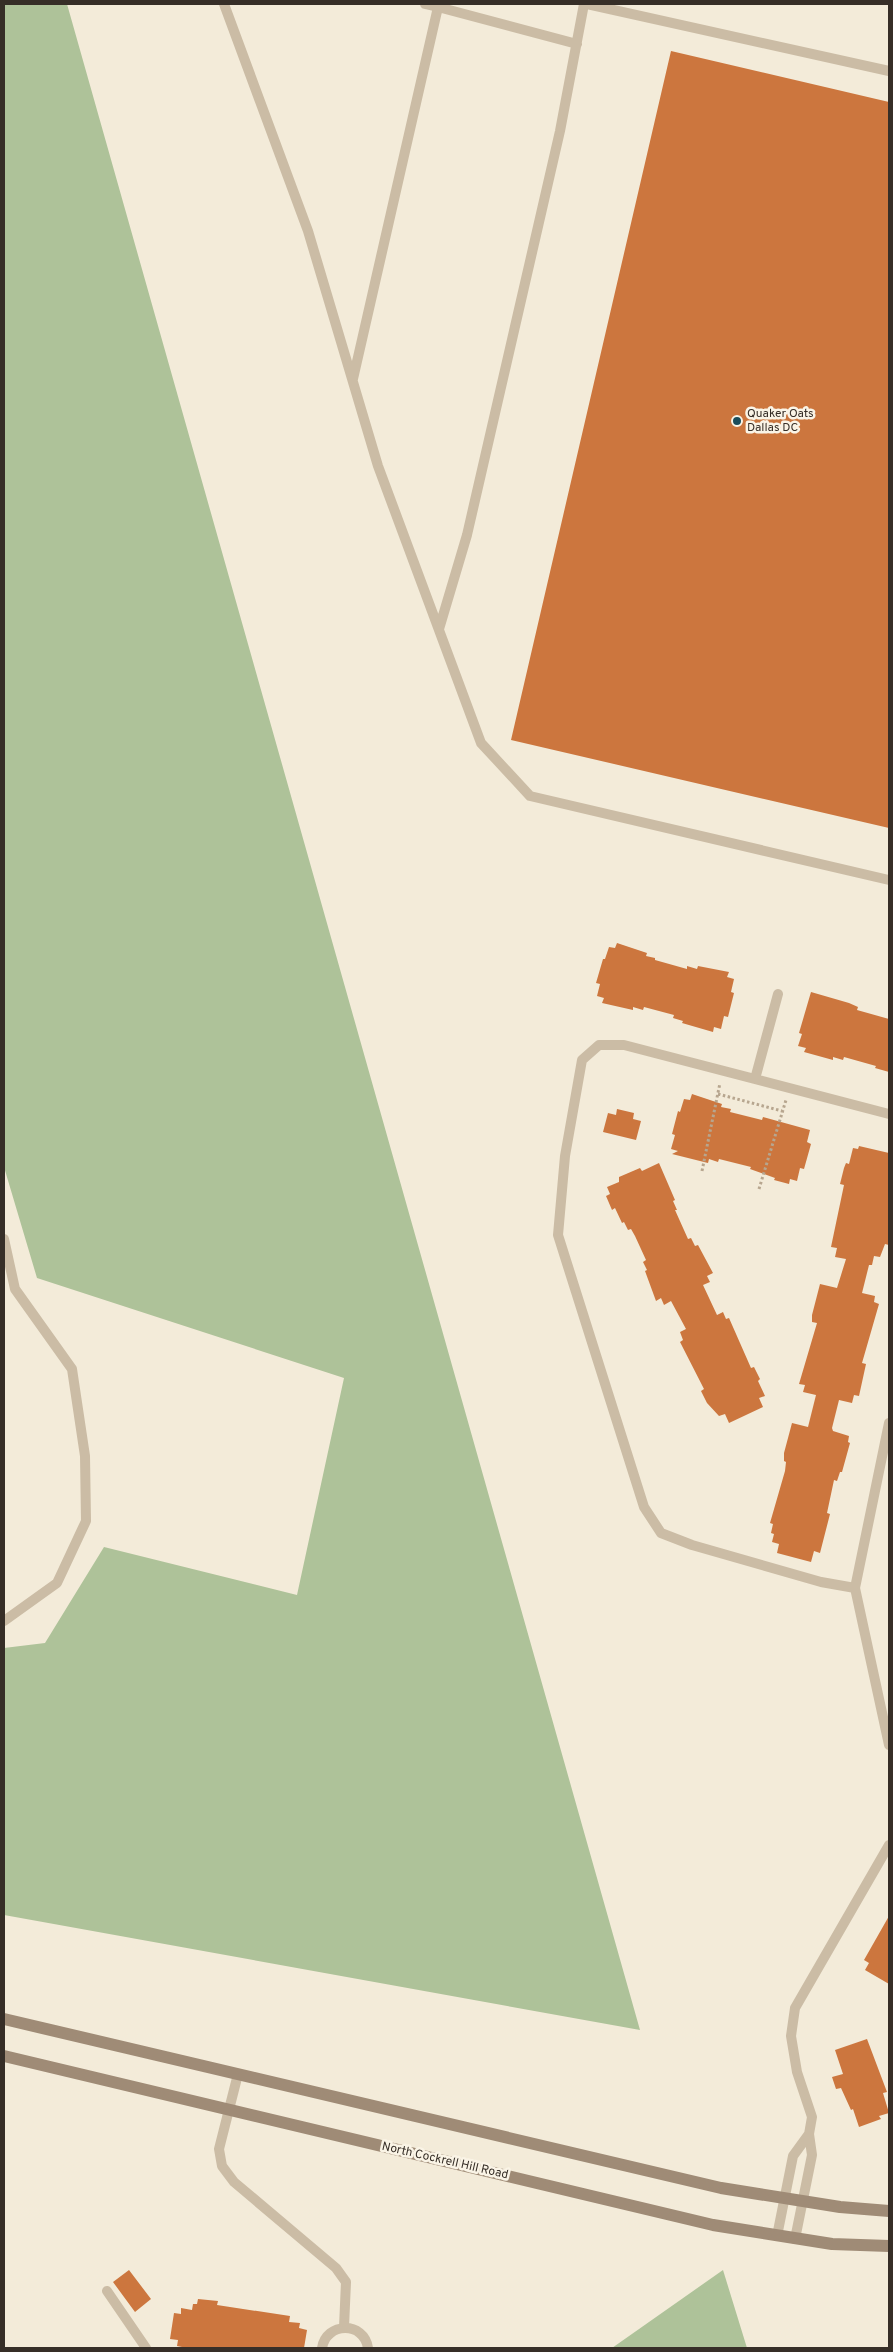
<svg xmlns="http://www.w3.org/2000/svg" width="893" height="2352" viewBox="0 0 893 2352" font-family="Overpass,sans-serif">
	<rect width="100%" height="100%" fill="#f3ebd9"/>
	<path fill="#aec299" d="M4,4h63l573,2026 -636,-115v-267l41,-5 59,-96 193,48 47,-217 -307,-100 -33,-111z
		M723,2270l24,78h-135z"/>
	<path fill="#cc763e" d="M671,51l218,51v726l-378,-88z
		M617,943l30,10 -1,3 9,2v2l32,9v-3l10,3 1,-3 31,6 -2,5 7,2 -3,13 3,1 -6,24 -4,-1 -3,13 -7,-2 -1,5 -31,-9 1,-2 -10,-3 1,-3 -30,-8 -1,3 -10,-3v3l-31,-7 2,-5 -7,-2 3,-12 -4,-1 7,-24h2l4,-12 6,1z
		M811,992l38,11 9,4 -1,3 32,9v53l-14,-4 1,-2 -32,-9 -1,3 -10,-3v3l-29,-8 2,-4 -8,-2 4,-12 -3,-1z
		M692,1094l30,10 -1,3 10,2 -1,3 32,8 1,-3 47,13 -3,12 4,2 -7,25 -4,-1 -3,13 -7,-2 -1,5 -15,-4 1,-2 -25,-9 1,-2 -32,-8 -1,3 -9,-3 -1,4 -36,-9 6,-3 -7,-2 4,-14 -3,-1 6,-23 2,1 4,-13 6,1z
		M617,1109l17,4 -1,6 8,2 -5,19 -33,-8 5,-19 8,2z
		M859,1146l30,7v92l-4,-1 -5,13 -6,-1 -2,9h-3l-7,28 13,3 -1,6 5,2 -17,59 4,1 -7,32 -5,-1 -2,8 -13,-3 -7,28 1,3 16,5 -1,6 2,1 -8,29h-2l-3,9 -3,-1 -7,33 3,1 -10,39 -6,-2 -3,11 -34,-9 2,-9 -7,-2 2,-8 -3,-1 2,-9 -3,-1 15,-52 1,-9 -2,-1v-8l8,-30 16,4 8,-32 -13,-3 2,-7 -6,-1 18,-61 -5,-1v-7l8,-31 17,4 9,-29 -11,-2 2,-9 -6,-1 13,-62 -4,-1 4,-16 2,-5 3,1 4,-16 5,1z
		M659,1163l16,37 -2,1 4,9h-2l13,29 3,-1 4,8 3,-1 15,28 -6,3 3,6 -7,3 14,30 6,-3 3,7 3,-1 22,50 3,-1 6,12 -2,2 7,15 -6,2 4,9 -34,16 -4,-9 -6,2 -12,-13 -6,-12 3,-2 -24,-47 3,-2 -3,-8 6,-3 -15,-28 -7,4 -3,-7 -5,3 -11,-30 2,-1 -4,-8 3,-2 -11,-24 -4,-7 -3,1 -4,-8 -2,1 -7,-15 -3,2 -6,-14 4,-2 -3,-7 12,-5v-5l21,-9 2,3z
		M889,1916v68l-24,-14 4,-7 -5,-3z
		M867,2039l20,53 -4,1 6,20 -10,3 2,3 -22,8 -6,-18 -2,1 -10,-22 -5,1 -4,-12 11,-3 -8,-24z
		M129,2270l22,29 -16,13 -22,-30z
		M198,2299l20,2 -1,4 73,11 -1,6 11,1 -1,5 8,2 -3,18h-117l-10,-2 1,-6 -8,-1 4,-26 7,1v-6l11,2 1,-6h4z"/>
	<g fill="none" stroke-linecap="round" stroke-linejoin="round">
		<path stroke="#b7a68f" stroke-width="3" stroke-dasharray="2.5 2.5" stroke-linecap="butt" d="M718,1094l64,17
			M702,1171l18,-88
			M759,1189l27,-89"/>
		<path stroke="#cbbca5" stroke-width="10" d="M224,4l84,227 70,235 103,277 49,53 359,84
			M425,4l13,3
			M587,4l302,67
			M353,379l85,-372 139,37
			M439,629l28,-94 93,-404 24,-127
			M755,1079l23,-85
			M4,1239l11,50 57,80 13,87 1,65 -29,62 -53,38
			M889,1423l-34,165 34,157
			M855,1588l-34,-6 -129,-37 -31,-12 -17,-26 -86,-272 7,-79 17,-96 17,-15h25l265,69
			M238,2074l-19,75 3,17 12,16 102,86 10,14 -2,45
			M777,2236l16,-80 16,-22
			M795,2239l17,-84 -3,-21 3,-17 -15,-45 -6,-36 4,-28 94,-163
			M107,2291l39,57
			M322,2348c4,-26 42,-27 46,0"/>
		<path stroke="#9f8b76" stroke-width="12" d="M4,2019l717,169 119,19 49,4
			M4,2056l709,169 119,19 57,2"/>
	</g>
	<circle fill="#1a4c5a" stroke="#faf4e6" stroke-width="2" cx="737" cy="421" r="5"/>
	<g text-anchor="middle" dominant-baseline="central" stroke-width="5" stroke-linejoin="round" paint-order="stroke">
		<g font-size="12" fill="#362e27" stroke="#faf4e6" text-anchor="start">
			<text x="747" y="414">Quaker Oats<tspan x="747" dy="14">Dallas DC</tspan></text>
		</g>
		<g font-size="12" fill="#362e27" stroke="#faf4e6">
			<text transform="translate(445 2161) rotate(13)">North Cockrell Hill Road</text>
		</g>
	</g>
	<rect width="893" height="2352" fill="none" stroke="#362e27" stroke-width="10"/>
</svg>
